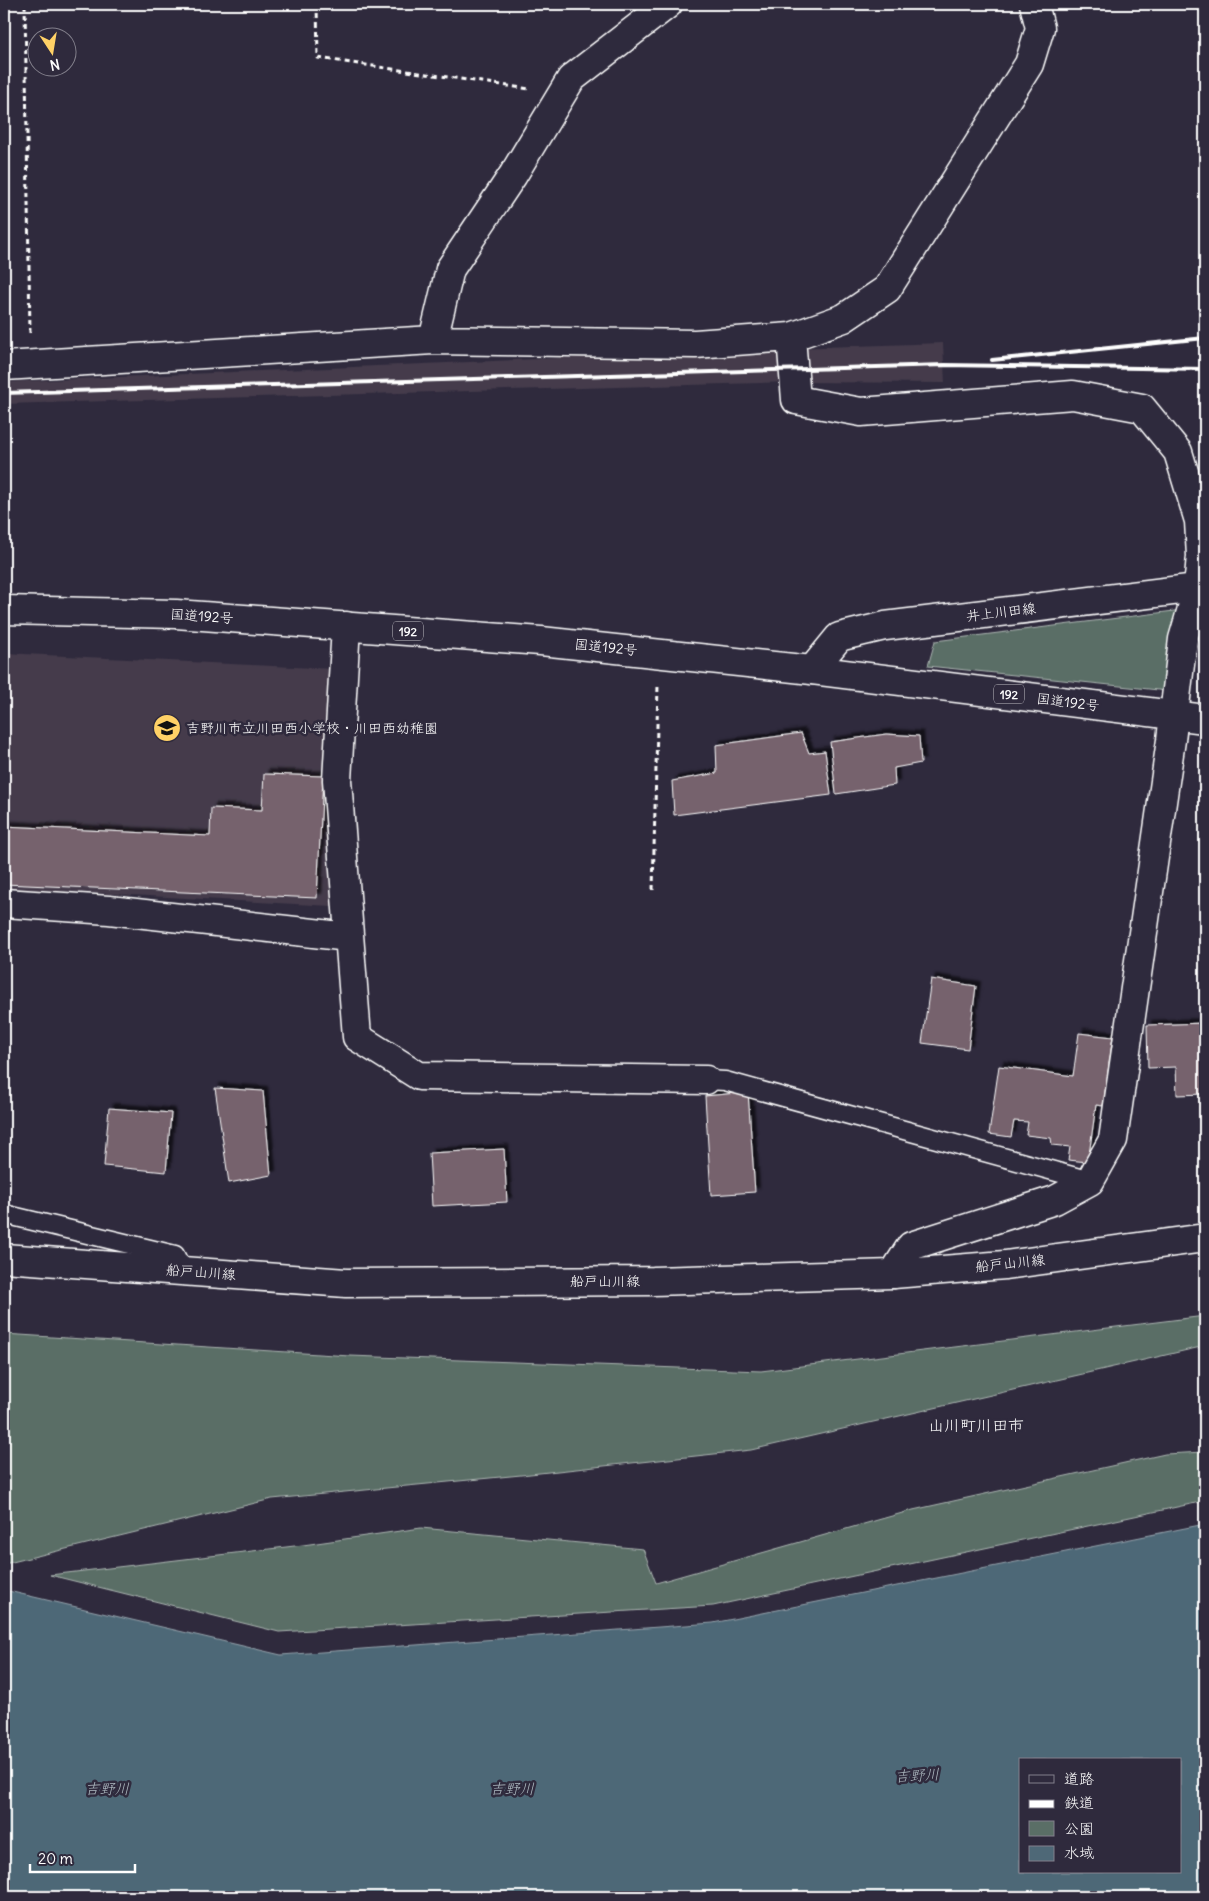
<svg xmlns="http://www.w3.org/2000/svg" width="1209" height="1901" viewBox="0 0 1209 1901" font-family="Delius,'Klee One',sans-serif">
	<defs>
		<filter id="shadow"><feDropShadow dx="4.5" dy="-4.5" stdDeviation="1" flood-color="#0009"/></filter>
	</defs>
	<rect width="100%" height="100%" fill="#2f2a3d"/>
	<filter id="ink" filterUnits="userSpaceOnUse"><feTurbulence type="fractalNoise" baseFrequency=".02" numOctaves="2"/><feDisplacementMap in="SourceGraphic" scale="10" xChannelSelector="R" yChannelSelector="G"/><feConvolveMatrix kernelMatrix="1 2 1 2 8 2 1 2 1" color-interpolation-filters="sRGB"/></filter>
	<g filter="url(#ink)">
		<path fill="#443b4b" d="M943,343l2,40 -151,-1 -790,22v-22l788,-34z
			M4,653l330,16 -6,118 4,119 -328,-18z"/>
		<path fill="#5a6e66" stroke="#acb6b2" d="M1182,610l-14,81 -240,-25 7,-25z
			M1205,1316v30l-454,104 -230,25 -249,24 -268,65v-230l346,22 411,15z
			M1205,1452v49l-492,105 -434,26 -229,-57 253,-30 118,-17 222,21 13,34 257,-73 252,-56z"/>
		<path fill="#4e6877" stroke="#95a4ad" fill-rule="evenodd" d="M1205,1524v373h-1201v-307l277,65 432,-32zM1020,1760h160v112h-160z"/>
		<path fill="#76626d" stroke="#fff" filter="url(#shadow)" d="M801,733l8,20 16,-2 6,44 -157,20 -2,-34 45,-8 -1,-28z
			M886,734l33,2 2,27 -27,5 1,17 -59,9 -6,-52z
			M264,774l59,2 -6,122 -313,-14v-58l206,10 1,-28 51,2z
			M931,979l45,7 -8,63 -46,-6z
			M1205,1023v71l-28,1 -1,-28 -28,1 -1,-43z
			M1079,1033l34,4 -10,69 -7,-1 -8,57 -20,-2 2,-13 -18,-2 -1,-7 -25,-3 2,-13 -14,-1 -3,16 -22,-3 10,-68 74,10z
			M215,1088l48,3 8,84 -42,8z
			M748,1092l7,100 -44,3 -6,-99z
			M109,1108l62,5 -5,59 -62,-6z
			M504,1149l3,53 -75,4 -3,-53z"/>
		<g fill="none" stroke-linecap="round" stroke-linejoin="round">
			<g stroke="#fff" stroke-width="21">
				<path id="service" d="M706,1080l19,1 365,100
					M4,1214l171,41 8,16"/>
			</g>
			<g stroke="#fff" stroke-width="31">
				<path id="minor" d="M791,337l5,63 65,12 212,-17 69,13 36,44 21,69 2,35 -3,32 -15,51 -12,101 -58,400 -23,41 -35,19 -144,46 -18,28
					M433,340l17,-71 63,-94 58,-96 97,-75
					M4,366l429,-26 262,4 96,-7 53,-19 43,-29 142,-225 11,-36 -6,-24
					M346,626l-9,154 20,257 62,39 287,4
					M4,903l105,7 240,27"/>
			</g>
			<g stroke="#fff" stroke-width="31">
				<path id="secondary" d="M812,670l27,-33 46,-11 320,-39
					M4,1258l342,25 307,-2 240,-7 112,-9 200,-27"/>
			</g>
			<g stroke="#fff" stroke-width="31">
				<path id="trunk" d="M4,610l172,4 365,27 271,29 393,49"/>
			</g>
			<path stroke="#fff" stroke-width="3" stroke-dasharray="5 4" stroke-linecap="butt" d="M25,4l5,329
				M317,4l1,54 211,31
				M653,890l5,-205"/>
			<use href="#service" stroke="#2f2a3d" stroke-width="18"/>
			<use href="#minor" stroke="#2f2a3d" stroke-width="28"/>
			<use href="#secondary" stroke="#2f2a3d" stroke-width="28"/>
			<use href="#trunk" stroke="#2f2a3d" stroke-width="28"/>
			<path stroke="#fff" stroke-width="4" d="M992,360l213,-22
				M4,393l941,-28 260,4"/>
		</g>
	</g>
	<defs>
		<g id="school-disc" transform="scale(1.4375)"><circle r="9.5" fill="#ffd166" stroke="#2f2a3d"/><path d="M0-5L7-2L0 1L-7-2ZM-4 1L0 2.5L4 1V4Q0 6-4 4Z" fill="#111"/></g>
	</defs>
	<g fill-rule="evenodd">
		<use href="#school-disc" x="167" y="728"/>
	</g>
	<g text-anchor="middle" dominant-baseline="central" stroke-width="5" stroke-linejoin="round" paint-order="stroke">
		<g fill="#2f2a3d" stroke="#c1bfc5" stroke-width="1">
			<rect x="393" y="621.5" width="30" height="19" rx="4"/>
			<rect x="994" y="684.5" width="30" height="19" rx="4"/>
		</g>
		<g font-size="12" font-weight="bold" fill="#fff">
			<text x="408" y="631">192</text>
			<text x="1009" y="694">192</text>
		</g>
		<g font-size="14" fill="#fff" stroke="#2f2a3d">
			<text transform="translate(1001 612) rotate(-7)">井上川田線</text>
			<text transform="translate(202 616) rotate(4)">国道192号</text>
			<text transform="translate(606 647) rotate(6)">国道192号</text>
			<text transform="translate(1068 702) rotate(7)">国道192号</text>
			<text transform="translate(1010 1263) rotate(-6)">船戸山川線</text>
			<text transform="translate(201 1272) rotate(4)">船戸山川線</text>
			<text x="605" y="1281">船戸山川線</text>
		</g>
		<g font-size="14" fill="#fff" stroke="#2f2a3d" text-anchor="start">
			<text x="186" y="728">吉野川市立川田西小学校・川田西幼稚園</text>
		</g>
		<g font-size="15" font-style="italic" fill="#afbbc2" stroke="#2f2a3d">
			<text transform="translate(917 1775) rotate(-3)">吉野川</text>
			<text x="107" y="1788">吉野川</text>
			<text x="512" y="1788">吉野川</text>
		</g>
		<g font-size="16" fill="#fff" stroke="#2f2a3d">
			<text x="976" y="1425">山川町川田市</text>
		</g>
	</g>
	<rect width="1209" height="1901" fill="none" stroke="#2f2a3d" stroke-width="20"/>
	<rect x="10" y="10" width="1189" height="1881" fill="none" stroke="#fff" stroke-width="2" filter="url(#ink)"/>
	<rect x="1019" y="1758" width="162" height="115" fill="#2f2a3d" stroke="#827f8b"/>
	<rect x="1029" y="1775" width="25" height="8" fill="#2f2a3d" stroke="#827f8b"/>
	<text x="1064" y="1784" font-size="15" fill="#ffffff">道路</text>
	<rect x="1029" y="1800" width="25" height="8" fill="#ffffff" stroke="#827f8b"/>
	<text x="1064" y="1808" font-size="15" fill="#ffffff">鉄道</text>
	<rect x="1029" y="1821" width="25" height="15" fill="#5a6e66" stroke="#827f8b"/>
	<text x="1064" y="1834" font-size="15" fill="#ffffff">公園</text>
	<rect x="1029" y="1846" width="25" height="15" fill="#4e6877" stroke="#827f8b"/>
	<text x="1064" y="1858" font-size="15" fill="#ffffff">水域</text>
	<g transform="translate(52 52) rotate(168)"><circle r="24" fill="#2f2a3d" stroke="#827f8b"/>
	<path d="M0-4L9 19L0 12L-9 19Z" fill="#ffd166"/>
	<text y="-8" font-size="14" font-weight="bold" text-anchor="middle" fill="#ffffff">N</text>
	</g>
	<path d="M30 1864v8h105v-8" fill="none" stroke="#ffffff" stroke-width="2.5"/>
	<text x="38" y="1864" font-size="15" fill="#ffffff" stroke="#2f2a3d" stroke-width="4" paint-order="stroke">20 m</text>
</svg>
